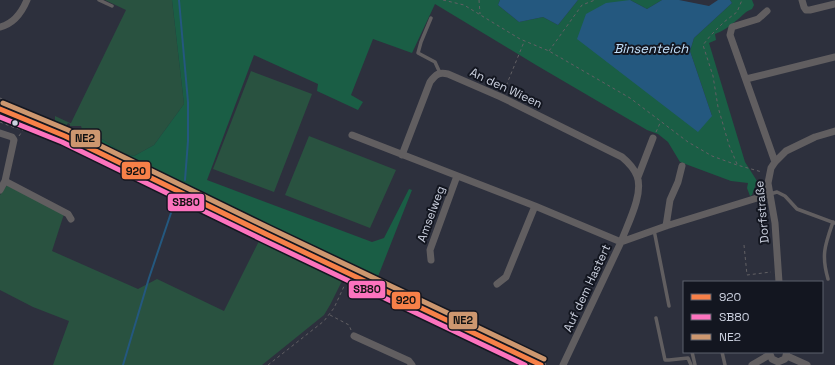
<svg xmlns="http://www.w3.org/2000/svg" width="835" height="365" viewBox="0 0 835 365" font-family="'Space Grotesk',sans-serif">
	<rect width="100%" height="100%" fill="#2d303d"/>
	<path fill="#295240" d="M105,0h67l12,104 -30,41 -20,11 -11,-3 -38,-25 -3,1 -1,-3h-11v-2l-2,-1 -3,5 -6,-2 -4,-4v-6l15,7h1l55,-113z
		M251,71l61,23 -38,98 -61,-23z
		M309,136l87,34 -26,58 -85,-33z
		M7,185v1h1l56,28 -12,37 86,38 19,-10 67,32 37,-74 79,40 2,4 -12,24 -6,10 -62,50h-209l16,-44 -36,-14 -33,-17v-95z"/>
	<path fill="#1a5e45" d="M172,0h328l-2,5 21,17 24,-5 15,8 20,-25h84l-15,9 -17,-9 82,116 -22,-65 4,-13 38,-35 -2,-3h22l2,5 -2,4c-8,3 -8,6 -15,11 -7,6 -14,11 -22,14l1,6 -7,3 36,119 12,19 -5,14 -2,1 -3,-8 1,-5 -17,-2 -51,-19 -12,-20 -10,-8 -11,-4 -111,-65 -101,-61 -23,49 -39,-14 -22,56 12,7 -5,8 -41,-19 1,-7 -64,-29 -47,125 165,62 12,-4 25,-49 3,1 -35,89 -256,-121 -35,-22 -8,-2 -1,-5 8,-1 38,25 11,3 20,-11 30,-41z"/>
	<path fill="#24587f" d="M500,0h78l-20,25 -15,-8 -24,5 -21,-17z
		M630,0l17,9 15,-9h17l30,6 9,-6h12l2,3 -38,35 -4,13 22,65 -14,16 -121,-93 9,-25 20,-11z"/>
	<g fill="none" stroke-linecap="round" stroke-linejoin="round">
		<path stroke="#24587f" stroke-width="2" d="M179,0l9,102v39l-3,39
			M123,365l26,-87 25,-74"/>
		<path stroke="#626064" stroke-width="1" stroke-dasharray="3 3" stroke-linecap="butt" d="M443,0l21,5 56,34 29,12 81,47 58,44 24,14 25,9 25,7
			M479,0l1,14
			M549,51l33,-46 13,-5
			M504,91l20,-49
			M0,98l25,12
			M0,122l15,6 14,3 57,25
			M656,132l5,-11
			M19,136l4,-6
			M737,164l-8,-19 -11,-38 -5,-31 -10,-31 8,-10 13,-13 13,-10 5,-12
			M744,245l3,30 24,-3
			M330,315l19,10 2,5
			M268,365l56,-44 10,-13 12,-26"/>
		<path stroke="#615e60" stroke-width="3.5" d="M99,0l13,6
			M431,18l-10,24 -3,11 17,9 5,11
			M770,194l7,-2 8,4 12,13 38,14
			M654,230l15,76
			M828,279c-7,-24 -3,-34 5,-57
			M656,318l9,42h4l19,-2 3,7
			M692,352l3,13
			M722,352l3,13"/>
		<path stroke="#615e60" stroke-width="7" d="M802,0l2,7 2,3h4l25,-6
			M767,11l-9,8 -26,8 -2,8 45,127
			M0,27c13,-3 22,-15 27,-27
			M746,79l89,-22
			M0,133l12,4 2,3 -9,41 -5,9
			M352,135l183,71 86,36c6,-17 23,-48 16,-66 -3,-8 -9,-14 -15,-19l-121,-60 -53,-23c-9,-2 -12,0 -18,8l-28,73
			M638,177l15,-39
			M5,181l63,33 3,5
			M666,226l4,-26 8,-18 4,-16
			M431,260l-1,-10 27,-74
			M779,282l-4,-59 -7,-40 3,-15 4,-6 11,-11 29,-14 20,-6
			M497,284l9,-7 29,-71
			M354,336l55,25 3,4
			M769,352l3,7 6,3 7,-3 2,-7
			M787,356l20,9
			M563,365l58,-123 45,-16 104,-32
			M752,365l17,-10"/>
		<path stroke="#656062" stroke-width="10" d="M0,109l65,27 201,98 275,131"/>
		<g stroke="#131620" stroke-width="8">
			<path id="bus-1" d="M0,109l65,27 201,98 275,131"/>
		</g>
		<g stroke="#131620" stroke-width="8">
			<path id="bus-2" d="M0,117l62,25 201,98 262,125"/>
		</g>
		<g stroke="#131620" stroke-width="8">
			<path id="bus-3" d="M3,103l65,27 201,98 275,131"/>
		</g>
		<use href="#bus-1" stroke="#f78048" stroke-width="5"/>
		<use href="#bus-2" stroke="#fc73be" stroke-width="5"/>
		<use href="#bus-3" stroke="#cd976f" stroke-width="5"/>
	</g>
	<circle fill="#ccd1df" stroke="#131620" stroke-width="1.5" cx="15" cy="123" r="3.5"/>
	<g text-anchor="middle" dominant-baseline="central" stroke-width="4" stroke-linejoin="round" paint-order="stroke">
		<g font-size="12" fill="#ccd1df" stroke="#131620">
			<text transform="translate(506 88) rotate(25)">An den Wieen</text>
			<text transform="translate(762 212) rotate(-95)">Dorfstraße</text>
			<text transform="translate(431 214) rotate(-70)">Amselweg</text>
			<text transform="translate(587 288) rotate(-65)">Auf dem Hastert</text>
		</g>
		<g font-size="13" font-style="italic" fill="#c4e2fc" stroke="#131620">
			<text x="651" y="48">Binsenteich</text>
		</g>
	</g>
	<g stroke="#131620" stroke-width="1.5">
		<rect x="70" y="129" width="31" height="19" rx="4" fill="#cd976f"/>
		<rect x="121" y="161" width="30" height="19" rx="4" fill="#f78048"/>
		<rect x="167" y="193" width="38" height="19" rx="4" fill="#fc73be"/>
		<rect x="348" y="280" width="38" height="19" rx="4" fill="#fc73be"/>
		<rect x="391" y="291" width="30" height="19" rx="4" fill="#f78048"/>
		<rect x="448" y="311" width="30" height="19" rx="4" fill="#cd976f"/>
	</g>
	<g font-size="11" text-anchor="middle" font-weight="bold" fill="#111">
		<text x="85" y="142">NE2</text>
		<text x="136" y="175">920</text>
		<text x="186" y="206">SB80</text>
		<text x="367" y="293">SB80</text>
		<text x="406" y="304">920</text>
		<text x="463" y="324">NE2</text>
	</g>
	<rect x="683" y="281" width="140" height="72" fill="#131620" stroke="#5d616c"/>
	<rect x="691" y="294" width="20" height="6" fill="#f78048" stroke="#5d616c"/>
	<text x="719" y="301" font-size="12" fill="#ccd1df">920</text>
	<rect x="691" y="314" width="20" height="6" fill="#fc73be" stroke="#5d616c"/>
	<text x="719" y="321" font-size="12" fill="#ccd1df">SB80</text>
	<rect x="691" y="334" width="20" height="6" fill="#cd976f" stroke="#5d616c"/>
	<text x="719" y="341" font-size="12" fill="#ccd1df">NE2</text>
</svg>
